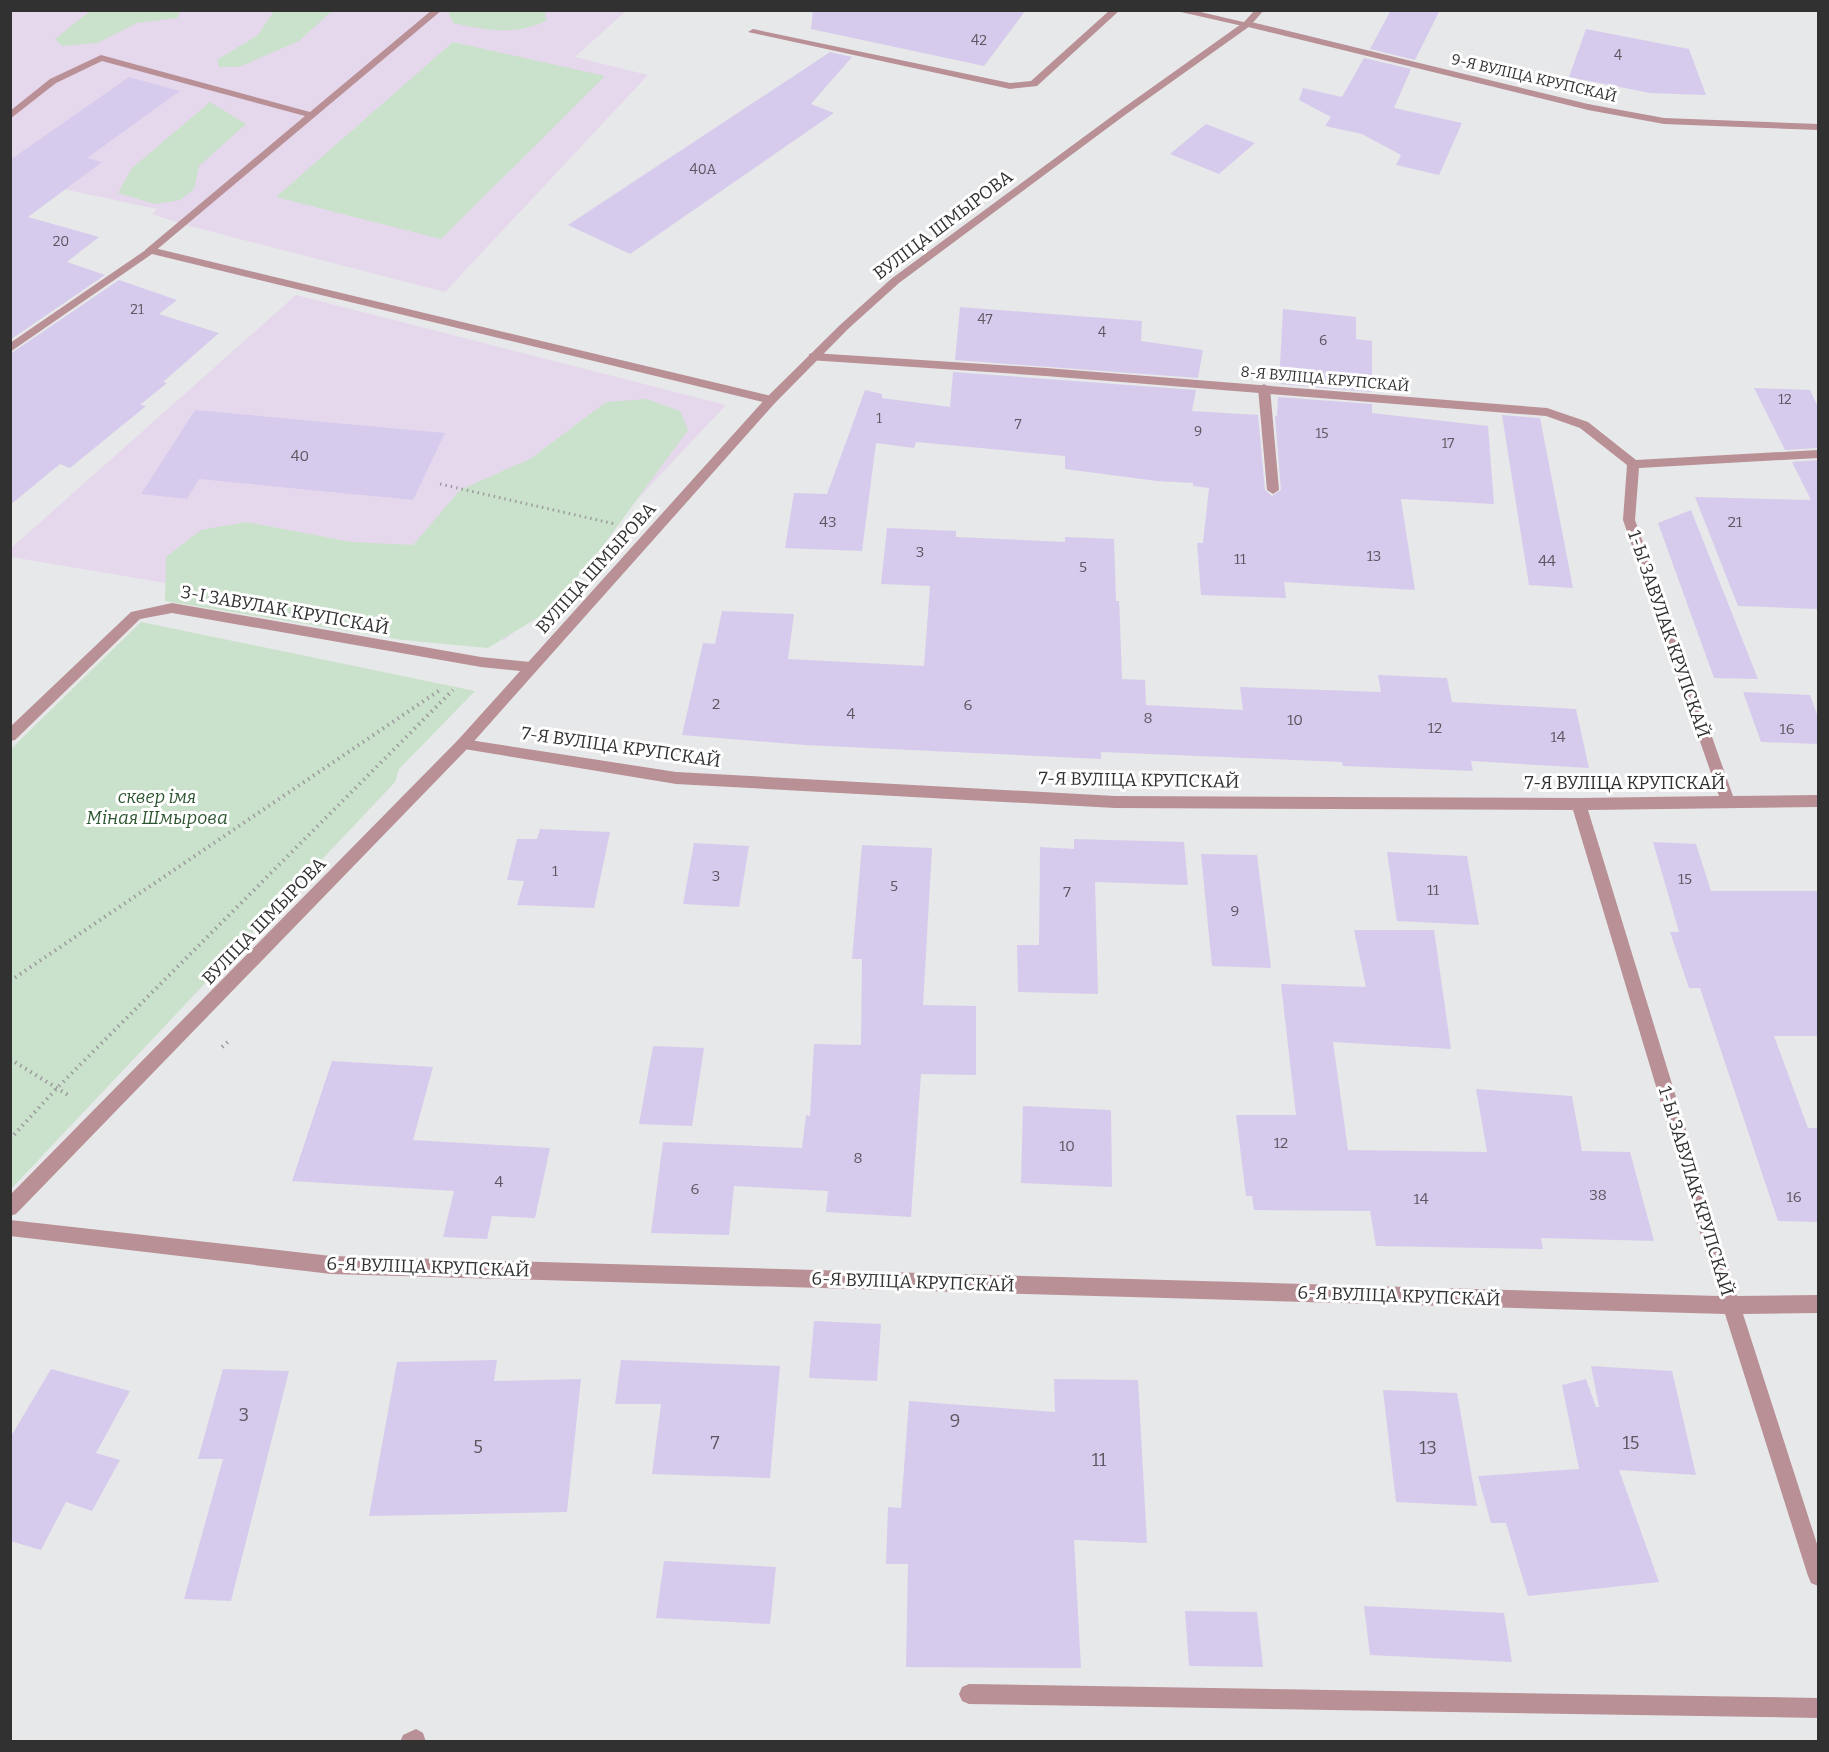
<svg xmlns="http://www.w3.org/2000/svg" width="1829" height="1752" viewBox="0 0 1829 1752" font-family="Bitter,serif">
	<rect width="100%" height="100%" fill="#e7e8e9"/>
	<path fill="#e6d8ec" d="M11,11h615l-51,46 73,18 -203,217 -263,-68 -30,-10 5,-5 -146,-31z
		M296,295l430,110 -221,235 -494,-83 -1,-8z"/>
	<path fill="#cae1cb" d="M90,11v-1l91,1 -4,7 -40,5 -40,20 -35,3 -7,-7z
		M274,11h58l-33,30 -60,26h-20l-2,-7 41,-25z
		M448,11h91l6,1 1,9c-31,15 -60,9 -93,2z
		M453,42l152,34 -164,163 -165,-42z
		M210,102l36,22 -47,42 -5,23 -14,11 -25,4 -37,-11 14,-25z
		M647,399l33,12 8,19 -86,117 -52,63 -62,38 -85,-8 -238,-39 1,-44 35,-27 45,-8 106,20 61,3 47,-55 70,-31 76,-57z
		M141,622l334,69 -76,78 -4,13 -384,407v-440z"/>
	<path fill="#d7cbed" d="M813,10h213l-42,56 -173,-37z
		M1391,10h49l-25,50 -45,-11z
		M1586,29l103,20 17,46 -56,-2 -81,-16z
		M830,52l22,5 -41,47 23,9 -204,141 -62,-29z
		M1364,58l47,11 -17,39 68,15 -23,52 -43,-10 5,-10 -39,-21 -37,-8 6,-9 -32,-17 4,-12 39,9z
		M129,77l51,14 -93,67 15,4 -74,55 71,20 -32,25 38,13 -95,65v-180z
		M1206,124l49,19 -36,31 -49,-20z
		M119,280l58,20 -18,14 60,19 -56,49 4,1 -27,22 6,1 -76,62 -10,-4 -50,41v-151z
		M960,307l182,14 -1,20 62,9 -5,28 -243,-18z
		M1283,309l73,8v22l16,2v51l-93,-8z
		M953,372l243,18 -4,21 66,4 7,75 7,6 9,-6 -6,-74h2l1,-19 94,7v9l116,13 6,78 -93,-5 14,91 -131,-8 2,16 -85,-3 -4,-52h6l6,-55 -16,-2v-3l-36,-2 -92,-12v-13l-149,-14 -2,6 -38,-5 -14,108 -77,-3 9,-55 33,1 38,-104 17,4v4l68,9z
		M1754,388l56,2 8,17v41l-33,2z
		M195,410l250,23 -32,67 -214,-21 -12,20 -46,-5z
		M1502,415l38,3 33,170 -44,-3z
		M1818,460v149l-80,-3 -43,-109 116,3 -19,-38z
		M1691,510l67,169 -44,-1 -56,-155z
		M887,528l69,3v6l109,5v-5l49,2 2,62h3l1,21 2,57 23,1 1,25 97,5 -3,-23 141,5 -3,-17 69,3 5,24 124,7 13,59 -118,-7 2,10 -130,-5 -1,-4 -241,-10v7l-296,-14 -123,-10 21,-92 12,1 7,-33 72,3 -6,45 136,7 6,-80 -49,-2z
		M1743,692l67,3 8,22v27l-57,-2z
		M540,829l70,3 -16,76 -77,-3 7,-24 -17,-1 10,-41h20z
		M1074,839l110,3 4,43 -93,-3 3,112 -80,-2 -1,-47h22l1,-98 34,2z
		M1653,842l43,2 15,47h107v145h-44l34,92h10v94l-40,-1 -78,-233h-11l-19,-56h9z
		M694,843l55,3 -10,61 -56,-3z
		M862,845l70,3 -9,157 53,1v69l-55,-1 -10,143 -85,-5 2,-21 -94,-5 -5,49 -78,-2 12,-91 139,6 4,-33 4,1 4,-72 47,1 1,-86h-10z
		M1387,852l80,4 12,69 -82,-4z
		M1201,854l56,1 14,113 -59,-2z
		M1354,930h80l17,119 -118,-7 15,108 139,2 -11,-63 96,7 10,55 48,1 24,89 -113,-3 2,11 -167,-3 -6,-35 -116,-1 -2,-14h-6l-10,-81h60l-15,-131 85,3z
		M653,1046l51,2 -12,78 -53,-2z
		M332,1061l101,6 -20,73 137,8 -15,70 -43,-2 -5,23 -44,-2 11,-46 -162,-10z
		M1023,1106l88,4 1,77 -91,-4z
		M814,1321l67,3 -4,57 -68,-3z
		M497,1360l-3,21 87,-2 -14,133 -198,4 28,-154z
		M621,1360l159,6 -10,112 -118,-4 9,-70h-46z
		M1591,1366l81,5 24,104 -77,-5 40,112 -131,14 -22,-73h-15l-13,-47 101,-7 -17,-84 24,-6 10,28h3z
		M51,1369l79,22 -34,62 24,7 -28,51 -26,-9 -25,48 -31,-9v-103z
		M223,1369l66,2 -58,230 -47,-2 39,-140h-25z
		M1054,1379l84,1 9,163 -73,-3 7,128 -175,-1 2,-103h-22l2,-57 13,1 8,-107 146,11z
		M1383,1390l74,3 20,113 -81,-4z
		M664,1561l112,6 -6,57 -114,-6z
		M1364,1606l140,7 8,49 -142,-7z
		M1185,1611l72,1 6,55 -74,-1z"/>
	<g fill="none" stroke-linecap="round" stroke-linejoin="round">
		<path stroke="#9c9d9e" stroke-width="3" stroke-dasharray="1.5 4" stroke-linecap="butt" d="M440,484l175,40"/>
		<path stroke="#9c9d9e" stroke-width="4" stroke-dasharray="1.5 4.5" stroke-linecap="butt" d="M10,981l430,-291
			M222,1047l7,-6
			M10,1059l58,36
			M10,1139l47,-51 396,-398"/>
		<path fill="#b89096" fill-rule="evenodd" d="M432,10h10l-288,242h-8l-1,-2 160,-134 -203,-55 -46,22 -46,36v-8l40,-32 51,-24 209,57z
			M1110,10h10l-83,76 -27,3 -262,-57 5,-3 257,54 21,-2z
			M1172,10h20l60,14 -5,3z
			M1264,384l6,4 9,102 -6,4 -6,-4 -9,-102z
			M969,1684l849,14v20l-849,-14 -7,-3 -3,-7 3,-7z
			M416,1729l7,4 3,9h-26l3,-7z"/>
		<path fill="#b89096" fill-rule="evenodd" d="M1247,21l341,83 76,14 154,6v6l-154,-6 -76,-14 -344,-84v-4z
			M150,247l621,149 6,4 -6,4 -619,-150 -142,98v-9z
			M813,353l233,15 501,40 41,14 48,38 182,-10v8l-179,10 -4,52 98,276 85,-1v12l-230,3 149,486 81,-1v18l-75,1 75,233v39l-7,-3 -3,-7 -83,-262 -1394,-40 -321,-38v-16l321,36 1388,40 -146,-486 -458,-2 -439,-24 -218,-36 -2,-4 2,-4 5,-1 213,33 439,24 464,2 140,-2 -96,-276 4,-55 -47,-37 -34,-12 -500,-40 -237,-16v-6z
			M172,603l309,54 49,5 7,5 -7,5 -49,-5 -309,-54 -32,6 -125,121 -5,1v-14l121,-115z"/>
		<path fill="#b89096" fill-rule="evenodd" d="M1255,10h9l-14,16 -125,89 -226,168 -51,46 -73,74 -307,345 -452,466 -6,2v-21l448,-455 309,-343 73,-72 51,-46 228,-168 125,-89z"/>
	</g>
	<g text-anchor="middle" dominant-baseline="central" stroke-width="6" stroke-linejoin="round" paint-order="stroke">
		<g font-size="14" fill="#5a5861">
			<text x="979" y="40">42</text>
			<text x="1618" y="55">4</text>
			<text x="703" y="169">40А</text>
			<text x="61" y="241">20</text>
			<text x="137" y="309">21</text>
			<text x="985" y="319">47</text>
			<text x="1102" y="332">4</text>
			<text x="1323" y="340">6</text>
			<text x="1785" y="399">12</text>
			<text x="879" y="418">1</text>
			<text x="1018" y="424">7</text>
			<text x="1198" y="431">9</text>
			<text x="1322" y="433">15</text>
			<text x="1448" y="443">17</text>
		</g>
		<g font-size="15" fill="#313132" stroke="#fff">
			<text transform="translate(1534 78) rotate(13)">9-Я ВУЛІЦА КРУПСКАЙ</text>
			<text transform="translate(1325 379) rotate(5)">8-Я ВУЛІЦА КРУПСКАЙ</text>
		</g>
		<g font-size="15" fill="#5a5861">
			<text x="300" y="456">40</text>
			<text x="828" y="522">43</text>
			<text x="1735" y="522">21</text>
			<text x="920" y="552">3</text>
			<text x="1374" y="556">13</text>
			<text x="1240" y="559">11</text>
			<text x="1547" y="561">44</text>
			<text x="1083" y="567">5</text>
			<text x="716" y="704">2</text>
			<text x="968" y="705">6</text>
			<text x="851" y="714">4</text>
			<text x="1148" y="718">8</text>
			<text x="1295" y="720">10</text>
			<text x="1435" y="728">12</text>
			<text x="1787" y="729">16</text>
			<text x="1558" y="737">14</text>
			<text x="555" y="871">1</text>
			<text x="716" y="876">3</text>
			<text x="1685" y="879">15</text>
			<text x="894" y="886">5</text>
			<text x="1433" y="890">11</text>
			<text x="1067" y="892">7</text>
			<text x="1235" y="911">9</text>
			<text x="1281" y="1143">12</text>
			<text x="1067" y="1146">10</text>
			<text x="858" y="1158">8</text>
			<text x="499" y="1182">4</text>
			<text x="695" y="1189">6</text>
			<text x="1598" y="1195">38</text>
			<text x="1794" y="1197">16</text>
			<text x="1421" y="1199">14</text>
		</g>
		<g font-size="18" fill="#313132" stroke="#fff">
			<text transform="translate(943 225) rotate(-37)">ВУЛІЦА ШМЫРОВА</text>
			<text transform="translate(596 568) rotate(-48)">ВУЛІЦА ШМЫРОВА</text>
			<text transform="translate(285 610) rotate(10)">3-І ЗАВУЛАК КРУПСКАЙ</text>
			<text transform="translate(1669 634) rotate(71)">1-Ы ЗАВУЛАК КРУПСКАЙ</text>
			<text transform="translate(621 747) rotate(8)">7-Я ВУЛІЦА КРУПСКАЙ</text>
			<text transform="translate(1139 780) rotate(1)">7-Я ВУЛІЦА КРУПСКАЙ</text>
			<text x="1625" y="783">7-Я ВУЛІЦА КРУПСКАЙ</text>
			<text transform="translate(264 921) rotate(-46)">ВУЛІЦА ШМЫРОВА</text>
			<text transform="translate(1696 1191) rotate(73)">1-Ы ЗАВУЛАК КРУПСКАЙ</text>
			<text transform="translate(428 1267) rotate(2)">6-Я ВУЛІЦА КРУПСКАЙ</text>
			<text transform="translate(913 1282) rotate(2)">6-Я ВУЛІЦА КРУПСКАЙ</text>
			<text transform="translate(1399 1296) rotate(2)">6-Я ВУЛІЦА КРУПСКАЙ</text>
		</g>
		<g font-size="18" font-style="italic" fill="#2c5630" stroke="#fff">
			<text x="157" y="797">сквер імя<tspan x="157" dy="21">Міная Шмырова</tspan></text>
		</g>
		<g font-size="18" fill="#5a5861">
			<text x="244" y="1415">3</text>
			<text x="955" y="1421">9</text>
			<text x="715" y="1443">7</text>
			<text x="1631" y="1443">15</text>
			<text x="478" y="1447">5</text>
			<text x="1428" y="1448">13</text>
			<text x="1099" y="1460">11</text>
		</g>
	</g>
	<rect width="1829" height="1752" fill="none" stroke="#313132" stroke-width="24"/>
</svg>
